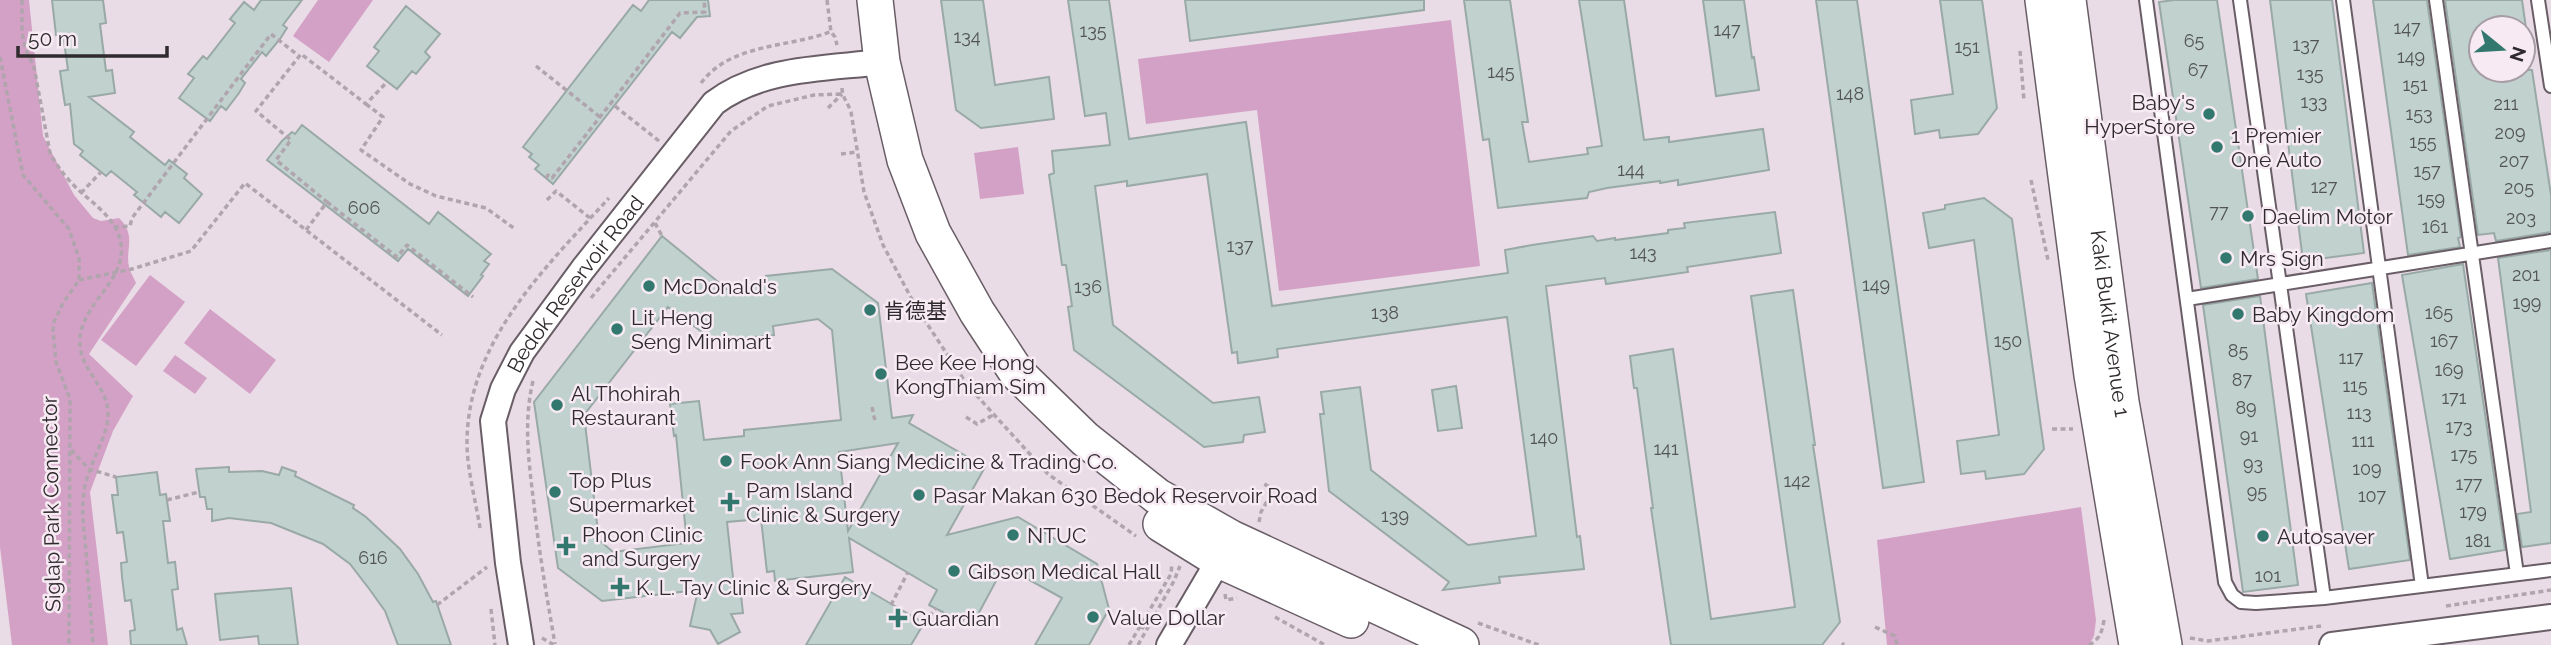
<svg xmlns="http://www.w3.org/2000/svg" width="2551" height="645" viewBox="0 0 2551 645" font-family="Raleway,'Noto Sans SC',sans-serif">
	<rect width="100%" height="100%" fill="#eadce6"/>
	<path fill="#d3a1c5" d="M0,0h29l14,136 31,59 19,23 8,3 18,-3c18,18 6,30 10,49 1,5 5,11 7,16l-47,71 44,42 -20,35 -23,61 18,153h-96l-12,-98z
		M318,0h55l-44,62 -36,-26z
		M1451,20l29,246 -201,25 -22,-181 -111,14 -8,-65z
		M1018,147l6,47 -44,5 -6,-46z
		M150,275l35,27 -49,64 -35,-26z
		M210,309l66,51 -26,34 -66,-51z
		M175,355l32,23 -12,16 -32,-23z
		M2081,507l15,113 -2,16 -5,9h-202l-10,-105z"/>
	<path fill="#c0d1ce" stroke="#99a9a6" stroke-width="2" fill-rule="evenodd" d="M52,0h51l3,23 -6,1 6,47 6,-1 3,23 -26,4 45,35 -4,5 35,28 4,-5 18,14 -3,4 18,16 -23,29 -14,-11 -4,5 -27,-22 3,-3 -26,-21 -5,5 -26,-21 3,-4 -9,-7 -4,-40 -5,1 -2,-13 -3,-21 8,-1 -5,-36 -7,1z
		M261,0h41l-19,25 4,3 -7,11 -14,17 -4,-4 -21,27 4,4 -6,10 -13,17 -5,-4 -11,15 -31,-23 15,-20 -6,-4 15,-18 4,3 28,-36 -5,-4 14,-17 10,8z
		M649,0h59l2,16 -13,1 -17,21 -8,-6 -119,152 -18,-15 4,-4 -10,-8 3,-3 -9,-7 110,-142 8,6z
		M941,0h42l12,85 54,-8 5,42 -73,9 -25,-18z
		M1068,0h41l20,139 117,-17 26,184 236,-33 -3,-23 27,-5 61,-9 4,5 18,-3v2l53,-7v-3l17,-2 -1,-5 91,-11 6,41 -94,14 1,5 -82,12 -1,-6 -59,8 31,251 3,-1 4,33 -85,8 1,6 -57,7 6,-8 -120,-91 -9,-77h4l-3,-22 39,-5 11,83 97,75 68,-9 -29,-219 -230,32 1,8 -40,6 -1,-11 -5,1 -25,-179 -80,12v-5l-32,5 18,139 100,78 46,-6 6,35 -21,3 -1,7 -39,5 -130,-97 -6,-43 4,-1 -6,-41h-4l-13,-90 5,-2 -2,-22 58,-6 -4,-32 -21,3z
		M1185,0h239v10l-234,31z
		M1464,0h46l18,122h-6l7,40 59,-8 -1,-6 15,-2 -23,-146h45l20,140 25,-3v5l94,-13 6,41 -91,15v-5l-18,3v-2l-53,7 -18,4 -2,6 -89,10 -9,-69 -6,1z
		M1703,0h41l8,58 2,-1 5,33 -43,6z
		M1816,0h41l67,482 -41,6z
		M1940,0h42l15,108 -19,26 -38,4 -1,-8 -24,4 -4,-34 42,-6z
		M2174,0h43l41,279 -57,9 -42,-286z
		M2270,0h62l32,253 -61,8z
		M2373,0h54l34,237 -3,1 2,9 -52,8z
		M2445,0h77l4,28h-45v42h51l19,125v37l-55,9 -2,-8 -16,2z
		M406,6l34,28 -15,18 5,5 -14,17 -4,-3 -15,18 -30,-23 12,-15 -5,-4z
		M302,125l127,99 9,-12 53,42 -7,7 5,3 -8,11 2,1 -15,20 -60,-47 -10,12 -131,-101 15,-19 10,-9 3,2z
		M1984,198l28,21 32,230 -20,25 -38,5 -1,-8 -24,3 -4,-33 42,-6 -25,-195 -45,8 -6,-35 22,-4v-4z
		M662,236l66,54 39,-6 -1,-8 66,-7 46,34 14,115 21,-3 -4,8 76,44 -38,68 71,-18 79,47 12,45 -20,36h-54l27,-47 -58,-32 -30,56 -9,-5 -3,5 -33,-17 8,-15 -88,-52 4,34 -78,9 -1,-10 -7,1 -6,-53 -34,3 8,74 6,-1 2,18 -12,1 9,18 -22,12 -8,-14 -20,-4 8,-36 -96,11 -44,-33 -24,-166zM668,307l46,34 60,-6 -1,-9 45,-7 14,11 9,90 -97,10v6l-40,4 -5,-39 -29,3 4,32 2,-1 11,108 -74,9 -14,-12 -15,-125zM898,443l-50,88 -9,-79z
		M2551,250v293l-29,4 -5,-33 14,-2 -33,-254z
		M2463,264l42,286 -55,9 -48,-284z
		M2372,283l38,277 -61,9 -43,-275z
		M1793,290l22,155h-2l27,177 -18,23h-151l-20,-137h2l-16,-120h-3l-4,-32 43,-7 38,270 84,-12 -44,-311z
		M2260,296l38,289 -55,7 -40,-287z
		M1456,386l6,42 -24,3 -6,-41z
		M229,467v5l33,-1 17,4 3,-8 14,5 -1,4 59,29 -1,3 13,9 34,32 18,25 15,28 3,-1 15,44h-53l-13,-34 -15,-21 -20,-26 -27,-20 -52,-21 -42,-5 -17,3v-12h-5l-2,-12h-5l-4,-28z
		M157,472l3,23 6,-1 4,27h-7l5,42 7,-1 3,27 -6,1 5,40 5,-2 5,17h-56l-1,-14 5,-1 -4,-30 -6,1 -3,-24 -1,-14 6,-1 -4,-30 -6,1 -5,-38h6l-2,-18z
		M845,577l79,46 -13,22h-105z
		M291,588l7,57h-39l-1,-9 -38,4 -5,-46z"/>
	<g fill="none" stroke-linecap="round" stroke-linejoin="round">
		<g stroke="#695e66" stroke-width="16">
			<path id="lane" d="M2146,0l79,582 7,13 9,7 15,1 68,-5 227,-28
				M2240,0l84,598
				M2343,0l79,586
				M2436,0l81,574
				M2538,0l13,86
				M2187,299l364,-58"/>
		</g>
		<g stroke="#695e66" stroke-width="28">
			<g id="street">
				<path id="s1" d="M521,645l-13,-82 -15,-142 10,-32 19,-37 61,-83 131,-166c48,-36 110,-34 168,-41"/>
				<path d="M1169,645l57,-97"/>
				<path d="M2332,645l219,-28"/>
			</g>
		</g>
		<g stroke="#695e66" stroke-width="38">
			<g id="secondary">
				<path d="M875,0l7,62 23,98 28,73 44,79 40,61 68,66 72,57 74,42 230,107"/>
				<path d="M2043,0l49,375 45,270"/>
				<path id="s2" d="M2068,0l53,402 43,243"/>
				<path d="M1161,524l58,36 132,60"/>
			</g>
		</g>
		<path stroke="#b0a5ad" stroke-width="3.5" stroke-dasharray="5 3.5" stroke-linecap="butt" d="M22,0v33l4,17 8,17 16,86c8,15 20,30 33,41 13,11 28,23 35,39 17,44 -35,66 -38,105 -3,29 26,46 28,73 2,24 -21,54 -24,81 -3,19 0,38 2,58 2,32 5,63 7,95
			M827,0l4,32 4,5 2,8
			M2020,51l4,50
			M0,57l23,118 46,54 10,29v22l-16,23 -9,19 -1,8 3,32 14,37 -1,246
			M536,66l64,51
			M701,83c30,-40 86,-35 129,-51
			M842,88c0,9 6,15 9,24l13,80 19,53 33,62 52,79 80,88 88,62
			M366,104l17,13 -22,33 49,34 26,12 50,12 29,21
			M828,108l14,-14
			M659,141l-48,-38 69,-90 25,-1 -1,-12
			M841,154l16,-2
			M546,178l2,-3 4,3 59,-75
			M2031,180l17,80
			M81,193l20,-21
			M547,200l9,-9 34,27
			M327,202l70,55 10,-12 66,52
			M655,223l7,13
			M114,227l16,-1 2,-8 139,-184 28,22
			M306,230l21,-28 -51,-42 15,-20 -35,-29 45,-57 65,50 21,-22
			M79,280l53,-11 59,-18 54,-68 197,152
			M591,298l140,-167 37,-25 46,-11 28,-1
			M533,381c-10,42 -4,82 1,124 5,47 13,93 21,139
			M872,407l3,14
			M966,417l11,7 16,-9
			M2052,429h21
			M71,450l18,19 27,8
			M167,500l32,-8
			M1259,522l2,-10 13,-23 -12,-6
			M480,528c-4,-26 -13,-58 -13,-85 0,-101 78,-175 142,-245
			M1225,594l1,6 11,-2
			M437,605l50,-38
			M891,605l17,-33
			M2446,606l105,-16
			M491,609l4,36
			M1126,616l20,14
			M1275,617l50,28
			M924,623l12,-15
			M1478,623l61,22
			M1875,627l20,9 2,9
			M542,638l12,7
			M2190,638l18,3 113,-15
			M1842,643l2,2
			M1129,645l42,-71 1,-11
			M1138,645l36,-64 6,-15
			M2089,645c11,-6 13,-13 15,-25"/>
		<use href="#lane" stroke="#fff" stroke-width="12"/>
		<use href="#street" stroke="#fff" stroke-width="24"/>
		<use href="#secondary" stroke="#fff" stroke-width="35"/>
	</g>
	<g fill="#32786e" stroke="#f7eaf3" stroke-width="2.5">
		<circle cx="2209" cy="114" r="7"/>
		<circle cx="2217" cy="147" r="7"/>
		<circle cx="2248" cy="216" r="7"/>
		<circle cx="2226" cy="258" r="7"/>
		<circle cx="649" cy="286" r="7"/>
		<circle cx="870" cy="310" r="7"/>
		<circle cx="2238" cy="314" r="7"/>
		<circle cx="617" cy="329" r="7"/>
		<circle cx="881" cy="374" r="7"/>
		<circle cx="557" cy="405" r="7"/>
		<circle cx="726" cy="461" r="7"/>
		<circle cx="555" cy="492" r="7"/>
		<circle cx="919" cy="495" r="7"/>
		<path d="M726.5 491.5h7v7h7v7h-7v7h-7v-7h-7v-7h7z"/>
		<circle cx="1013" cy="535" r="7"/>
		<circle cx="2263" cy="536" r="7"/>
		<path d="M562.5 535.5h7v7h7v7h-7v7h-7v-7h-7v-7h7z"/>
		<circle cx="954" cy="571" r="7"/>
		<path d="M616.5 576.5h7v7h7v7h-7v7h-7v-7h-7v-7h7z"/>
		<circle cx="1093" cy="617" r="7"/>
		<path d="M894.5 607.5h7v7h7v7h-7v7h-7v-7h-7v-7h7z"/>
	</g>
	<g text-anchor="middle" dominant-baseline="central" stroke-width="5" stroke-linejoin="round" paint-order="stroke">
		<g font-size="18" fill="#535455">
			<text x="2407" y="27">147</text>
			<text x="1727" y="29">147</text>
			<text x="1093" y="30">135</text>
			<text x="967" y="36">134</text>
			<text x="2194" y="40">65</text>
			<text x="2306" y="44">137</text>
			<text x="1967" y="46">151</text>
			<text x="2411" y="56">149</text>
			<text x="2198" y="69">67</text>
			<text x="1501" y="71">145</text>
			<text x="2310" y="73">135</text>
			<text x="2415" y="84">151</text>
			<text x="1850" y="93">148</text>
			<text x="2314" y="101">133</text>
			<text x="2506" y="103">211</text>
			<text x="2419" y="113">153</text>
			<text x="2510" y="132">209</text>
			<text x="2423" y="141">155</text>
			<text x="2514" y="160">207</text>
			<text x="1631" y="169">144</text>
			<text x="2427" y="170">157</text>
			<text x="2324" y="186">127</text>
			<text x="2519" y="187">205</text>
			<text x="2431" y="198">159</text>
			<text x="364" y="207">606</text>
			<text x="2219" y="211">77</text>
			<text x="2521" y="217">203</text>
			<text x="2435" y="226">161</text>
			<text x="1240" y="245">137</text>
			<text x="1643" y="252">143</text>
			<text x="2526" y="274">201</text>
			<text x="1876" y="284">149</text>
			<text x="1088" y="286">136</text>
			<text x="2527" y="302">199</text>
			<text x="1385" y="312">138</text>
			<text x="2439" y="312">165</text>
			<text x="2008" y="340">150</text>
			<text x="2444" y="340">167</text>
			<text x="2238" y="350">85</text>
			<text x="2351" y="357">117</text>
			<text x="2449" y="369">169</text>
			<text x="2242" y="379">87</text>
			<text x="2355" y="385">115</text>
			<text x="2454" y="397">171</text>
			<text x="2246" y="407">89</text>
			<text x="2359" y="412">113</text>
			<text x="2459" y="426">173</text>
			<text x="2249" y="435">91</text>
			<text x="1544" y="437">140</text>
			<text x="2363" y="440">111</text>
			<text x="1666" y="448">141</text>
			<text x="2464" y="454">175</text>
			<text x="2253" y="463">93</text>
			<text x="2367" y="468">109</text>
			<text x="1797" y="480">142</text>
			<text x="2469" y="483">177</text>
			<text x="2257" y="491">95</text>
			<text x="2372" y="495">107</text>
			<text x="2473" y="511">179</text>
			<text x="1395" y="515">139</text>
			<text x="2478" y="540">181</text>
			<text x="373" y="557">616</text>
			<text x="2268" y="575">101</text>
		</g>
		<g font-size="21" fill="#2f2a2d" stroke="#f7eaf3" text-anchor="start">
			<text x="2195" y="102" text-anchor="end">Baby's<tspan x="2195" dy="24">HyperStore</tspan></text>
			<text x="2231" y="135">1 Premier<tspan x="2231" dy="24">One Auto</tspan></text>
			<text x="2262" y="216">Daelim Motor</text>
			<text x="2240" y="258">Mrs Sign</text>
			<text x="663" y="286">McDonald's</text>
			<text x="884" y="310">肯德基</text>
			<text x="2252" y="314">Baby Kingdom</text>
			<text x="631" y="317">Lit Heng<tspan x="631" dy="24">Seng Minimart</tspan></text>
			<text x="895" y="362">Bee Kee Hong<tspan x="895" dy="24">KongThiam Sim</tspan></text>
			<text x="571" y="393">Al Thohirah<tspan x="571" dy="24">Restaurant</tspan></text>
			<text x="740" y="461">Fook Ann Siang Medicine &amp; Trading Co.</text>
			<text x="569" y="480">Top Plus<tspan x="569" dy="24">Supermarket</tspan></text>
			<text x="746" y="490">Pam Island<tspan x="746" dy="24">Clinic &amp; Surgery</tspan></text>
			<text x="933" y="495">Pasar Makan 630 Bedok Reservoir Road</text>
			<text x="582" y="534">Phoon Clinic<tspan x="582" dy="24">and Surgery</tspan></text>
			<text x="1027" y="535">NTUC</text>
			<text x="2277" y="536">Autosaver</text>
			<text x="968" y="571">Gibson Medical Hall</text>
			<text x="636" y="587">K. L. Tay Clinic &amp; Surgery</text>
			<text x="1107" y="617">Value Dollar</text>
			<text x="912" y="618">Guardian</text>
		</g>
		<g font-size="21" fill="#2f2a2d" stroke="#f7eaf3">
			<text stroke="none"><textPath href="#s1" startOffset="387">Bedok Reservoir Road</textPath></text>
			<text stroke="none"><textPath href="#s2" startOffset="326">Kaki Bukit Avenue 1</textPath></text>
			<text transform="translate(51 504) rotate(-91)">Siglap Park Connector</text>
		</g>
	</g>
	<g transform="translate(2502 49) rotate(108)"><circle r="33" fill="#f7eaf3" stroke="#a79da4" stroke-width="2"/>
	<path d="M0-5L12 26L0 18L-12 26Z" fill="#32786e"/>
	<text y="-10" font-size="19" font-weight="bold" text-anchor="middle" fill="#2f2a2d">N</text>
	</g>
	<path d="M18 46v10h149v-10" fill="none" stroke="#2f2a2d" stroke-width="3.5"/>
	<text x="28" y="46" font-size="21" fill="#2f2a2d" stroke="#f7eaf3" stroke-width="5" paint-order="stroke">50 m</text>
</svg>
